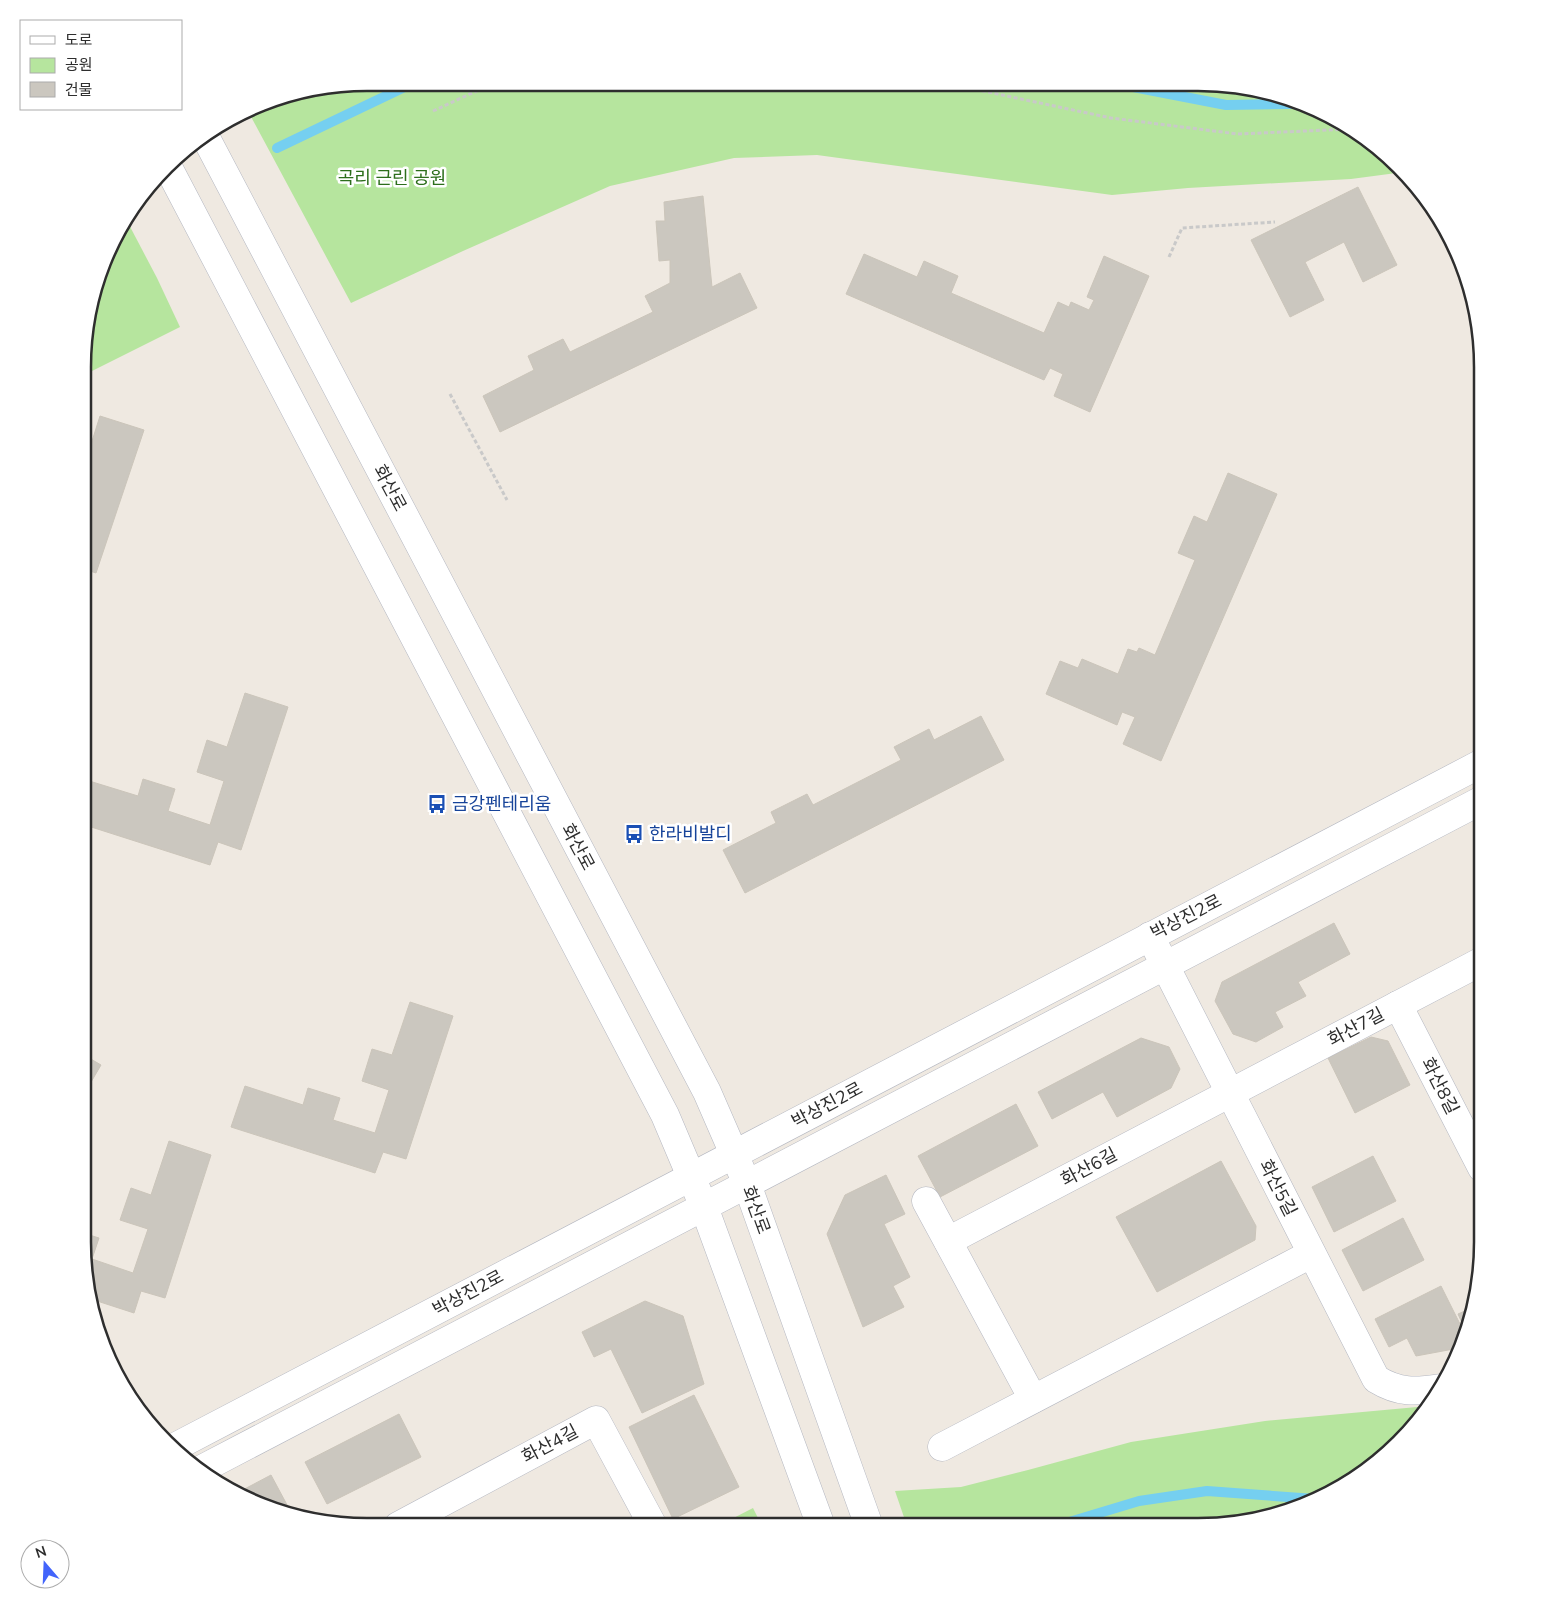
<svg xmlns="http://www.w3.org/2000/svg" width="1565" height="1609" font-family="'Nunito Sans','Noto Sans KR',sans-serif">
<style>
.green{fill:#b6e59e}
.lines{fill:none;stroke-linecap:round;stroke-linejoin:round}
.stream{stroke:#75cff0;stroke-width:10}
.building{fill:#cbc7bf;stroke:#cbc5ba}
.street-casing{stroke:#b4b7c1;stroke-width:29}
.secondary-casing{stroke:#b4b7c1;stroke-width:29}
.path{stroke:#c9c9c9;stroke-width:3;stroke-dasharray:4 2.5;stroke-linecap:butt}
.street{stroke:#fff;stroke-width:28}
.secondary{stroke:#fff;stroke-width:28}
.labels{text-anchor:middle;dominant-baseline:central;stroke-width:5;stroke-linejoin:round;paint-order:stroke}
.park-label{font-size:18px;fill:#2c6e1b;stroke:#fff}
.street-label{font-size:18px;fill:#2e2e2e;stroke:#fff}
.transit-label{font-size:18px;fill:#164399;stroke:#fff;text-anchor:start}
.rim{fill:none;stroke:#2e2e2e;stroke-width:2.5}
</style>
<rect width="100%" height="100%" fill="#efe9e1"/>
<g class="green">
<path d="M 368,83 L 1234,85 L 1340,121 L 1399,166 L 1404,172 L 1351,179 L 1188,188 L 1112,195 L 817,155 L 734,158 L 610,186 L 463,251 L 351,303 L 249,113 L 276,98 Z"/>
<path d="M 126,219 L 157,278 L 180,327 L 88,373 L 88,312 L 121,225 Z"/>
<path d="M 1428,1406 L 1412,1430 L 1356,1478 L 1289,1511 L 1216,1526 L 907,1526 L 895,1491 L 961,1487 L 1028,1470 L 1131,1442 L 1265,1421 Z"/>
<path d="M 753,1508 L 762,1526 L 718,1526 Z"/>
</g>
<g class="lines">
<g class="stream">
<path d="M 1123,85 L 1226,105 L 1291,104"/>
<path d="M 277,148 L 413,83"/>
<path d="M 1056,1526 L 1139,1501 L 1207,1491 L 1315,1499"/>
</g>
</g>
<g class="building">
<path d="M 1358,187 L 1397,265 L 1363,282 L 1344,242 L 1305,262 L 1324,300 L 1290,317 L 1251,240 Z"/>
<path d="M 703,196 L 712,287 L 740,273 L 757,308 L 500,432 L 483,396 L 534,370 L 528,356 L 563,339 L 570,352 L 653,312 L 645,296 L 670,283 L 670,260 L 659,261 L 656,221 L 665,221 L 664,202 Z"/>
<path d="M 864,254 L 917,277 L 924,261 L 958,276 L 951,293 L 1044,333 L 1058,302 L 1069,307 L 1071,302 L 1089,310 L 1094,300 L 1087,297 L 1104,256 L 1149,276 L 1090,412 L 1054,396 L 1063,374 L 1050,368 L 1044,380 L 846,294 Z"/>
<path d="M 100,416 L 144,430 L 96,573 L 87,570 L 87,457 Z"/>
<path d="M 1228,473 L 1277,494 L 1161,761 L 1123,744 L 1135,717 L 1122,712 L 1117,725 L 1046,694 L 1060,661 L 1078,668 L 1082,659 L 1118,674 L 1128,649 L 1137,652 L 1139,648 L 1155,655 L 1195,560 L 1178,553 L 1194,516 L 1207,522 Z"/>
<path d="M 245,693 L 288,707 L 241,850 L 218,842 L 210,865 L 85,825 L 86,780 L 138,796 L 143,779 L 175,789 L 168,811 L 210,825 L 224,781 L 197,772 L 207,740 L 227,747 Z"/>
<path d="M 981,716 L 1004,760 L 745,893 L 723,850 L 776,823 L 771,812 L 807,794 L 813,805 L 901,760 L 894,747 L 929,729 L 934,740 Z"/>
<path d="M 1334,923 L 1350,954 L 1298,982 L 1306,996 L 1275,1012 L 1283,1027 L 1256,1042 L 1233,1034 L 1215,1001 L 1222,982 Z"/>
<path d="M 410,1002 L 453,1016 L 406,1159 L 383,1152 L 375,1173 L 231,1127 L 245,1086 L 303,1105 L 308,1088 L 340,1098 L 333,1120 L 375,1133 L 389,1090 L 362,1081 L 372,1049 L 392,1055 Z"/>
<path d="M 1371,1037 L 1388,1041 L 1410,1085 L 1355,1113 L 1328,1058 Z"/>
<path d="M 1141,1038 L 1169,1047 L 1180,1069 L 1171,1088 L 1117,1117 L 1103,1092 L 1052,1119 L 1038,1092 Z"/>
<path d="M 84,1055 L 101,1065 L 84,1094 Z"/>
<path d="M 1016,1104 L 1038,1146 L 940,1197 L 918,1156 Z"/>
<path d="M 1482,1109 L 1482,1128 L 1474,1113 Z"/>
<path d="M 169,1141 L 211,1155 L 165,1298 L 141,1291 L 134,1313 L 91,1299 L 83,1260 L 83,1233 L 99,1238 L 92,1259 L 133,1273 L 148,1229 L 120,1220 L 131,1188 L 151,1195 Z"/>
<path d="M 1373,1156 L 1396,1201 L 1334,1232 L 1312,1187 Z"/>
<path d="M 1221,1161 L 1256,1226 L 1255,1240 L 1157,1292 L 1116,1217 Z"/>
<path d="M 886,1175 L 905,1214 L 884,1224 L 910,1277 L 893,1286 L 904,1307 L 863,1327 L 827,1234 L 845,1195 Z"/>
<path d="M 1403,1218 L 1424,1260 L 1363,1291 L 1342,1250 Z"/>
<path d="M 1441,1286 L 1465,1334 L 1459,1348 L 1416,1356 L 1407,1338 L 1389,1347 L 1375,1319 Z"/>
<path d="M 645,1301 L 683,1316 L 704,1384 L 642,1413 L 611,1349 L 594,1357 L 582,1332 Z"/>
<path d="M 1474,1307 L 1473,1315 L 1466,1332 L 1458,1314 Z"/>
<path d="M 694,1395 L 739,1487 L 673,1519 L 629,1427 Z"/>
<path d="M 399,1414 L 421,1457 L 327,1504 L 305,1462 Z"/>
<path d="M 271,1475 L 293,1516 L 237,1493 Z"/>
</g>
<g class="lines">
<g class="street-casing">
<g id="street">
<path d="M 1150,936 L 1376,1379 C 1399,1393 1415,1392 1441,1388"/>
<path d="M 1398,1005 L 1482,1168"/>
<path d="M 926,1201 L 1033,1399"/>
<path d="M 948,1241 L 1482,961"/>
<path d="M 942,1447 L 1311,1254"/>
<path d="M 398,1526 L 596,1420 L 653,1526"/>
</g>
</g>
<g class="secondary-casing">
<g id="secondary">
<path d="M 206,138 L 707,1092 L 747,1184 L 869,1526"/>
<path d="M 168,167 L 665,1115 L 704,1207 L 821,1526"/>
<path d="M 173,1448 L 1482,763"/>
<path d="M 200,1470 L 1482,800"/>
</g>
</g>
<g class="path">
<path d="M 950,84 L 1111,118 L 1238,134 L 1350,129"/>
<path d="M 433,111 L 494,83"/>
<path d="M 1169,257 L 1182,228 L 1275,222"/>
<path d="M 450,394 L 507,500"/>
</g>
<use href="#street" class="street"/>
<use href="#secondary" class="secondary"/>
</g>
<defs>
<g id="bus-bare" transform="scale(1.5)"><path d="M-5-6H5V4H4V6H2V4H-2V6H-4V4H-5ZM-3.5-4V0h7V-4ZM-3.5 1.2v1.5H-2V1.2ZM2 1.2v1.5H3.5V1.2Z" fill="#1a4fb4" stroke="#fff" stroke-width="2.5" paint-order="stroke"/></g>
</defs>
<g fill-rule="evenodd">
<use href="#bus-bare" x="437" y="804"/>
<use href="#bus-bare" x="634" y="834"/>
</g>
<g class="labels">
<g class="park-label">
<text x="392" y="178">곡리 근린 공원</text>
</g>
<g class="street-label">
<text transform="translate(390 488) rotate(62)">화산로</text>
<text transform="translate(578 847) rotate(62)">화산로</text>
<text transform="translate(1186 917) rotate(-27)">박상진2로</text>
<text transform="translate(1356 1027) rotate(-28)">화산7길</text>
<text transform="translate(1440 1086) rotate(63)">화산8길</text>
<text transform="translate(827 1105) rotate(-28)">박상진2로</text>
<text transform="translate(1089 1167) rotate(-28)">화산6길</text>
<text transform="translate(1278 1188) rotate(63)">화산5길</text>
<text transform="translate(756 1210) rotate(70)">화산로</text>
<text transform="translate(468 1293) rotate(-28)">박상진2로</text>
<text transform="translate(550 1444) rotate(-28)">화산4길</text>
</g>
<g class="transit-label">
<text x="452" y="804">금강펜테리움</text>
<text x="649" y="834">한라비발디</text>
</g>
</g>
<path d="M0 0H1565V1609H0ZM367 91H1198A276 276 0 0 1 1474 367V1242A276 276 0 0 1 1198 1518H367A276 276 0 0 1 91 1242V367A276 276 0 0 1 367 91Z" fill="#fff" fill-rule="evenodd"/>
<path class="rim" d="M367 91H1198A276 276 0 0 1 1474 367V1242A276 276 0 0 1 1198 1518H367A276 276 0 0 1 91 1242V367A276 276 0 0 1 367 91Z"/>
<rect x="20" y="20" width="162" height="90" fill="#ffffff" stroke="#ababab"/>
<rect x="30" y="36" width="25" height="8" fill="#ffffff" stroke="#ababab"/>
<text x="65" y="45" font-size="15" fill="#2e2e2e">도로</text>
<rect x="30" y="58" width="25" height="15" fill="#b6e59e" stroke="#ababab"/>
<text x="65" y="70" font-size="15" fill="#2e2e2e">공원</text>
<rect x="30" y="82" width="25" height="15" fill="#cbc7bf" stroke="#ababab"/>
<text x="65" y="95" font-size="15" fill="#2e2e2e">건물</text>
<g transform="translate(45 1564) rotate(341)"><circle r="24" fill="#ffffff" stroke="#ababab"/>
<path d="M0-4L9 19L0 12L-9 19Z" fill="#4264fb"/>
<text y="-8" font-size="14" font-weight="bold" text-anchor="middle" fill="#2e2e2e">N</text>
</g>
</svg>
